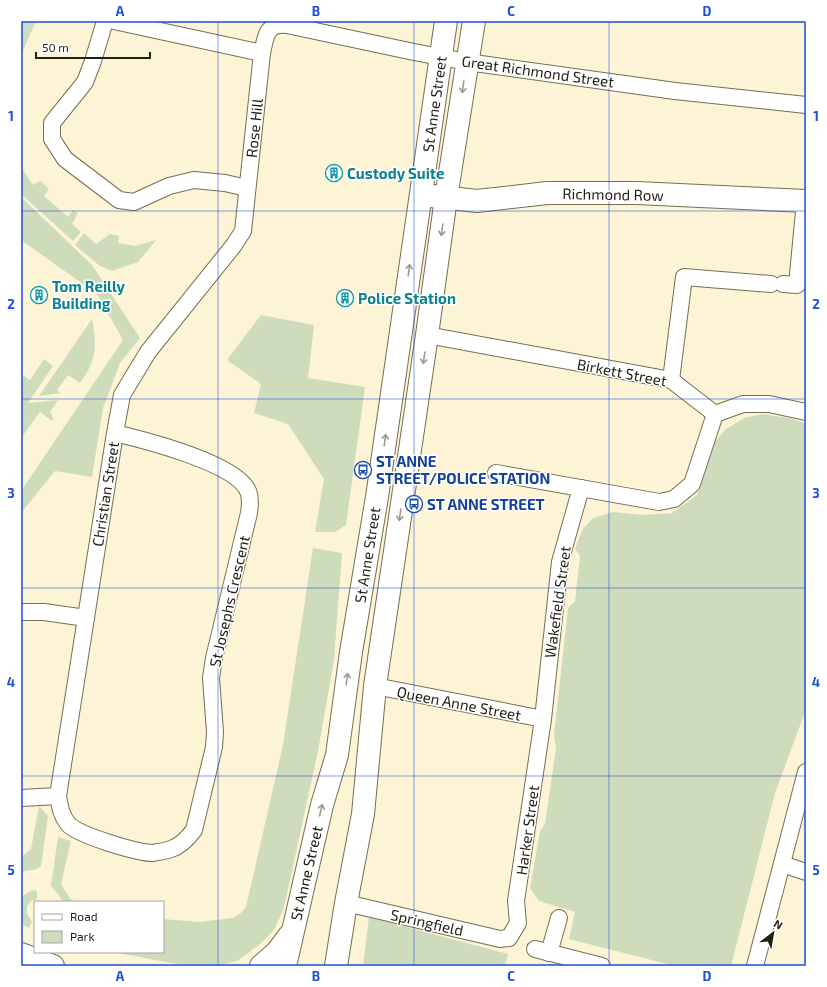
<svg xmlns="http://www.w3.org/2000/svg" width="827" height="987" font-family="'Exo 2',sans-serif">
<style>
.green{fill:#cedcbc}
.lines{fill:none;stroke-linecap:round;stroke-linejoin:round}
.street-casing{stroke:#766e53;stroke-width:18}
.secondary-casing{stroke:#766e53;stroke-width:24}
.highway-casing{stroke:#766e53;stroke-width:24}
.street{stroke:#fff;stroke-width:16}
.secondary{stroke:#fff;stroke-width:22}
.highway{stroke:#fff;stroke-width:22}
.oneway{stroke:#9b9994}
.grid{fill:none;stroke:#1d4ed8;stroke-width:1;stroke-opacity:0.55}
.labels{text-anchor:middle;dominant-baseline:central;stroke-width:3;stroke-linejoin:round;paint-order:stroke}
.street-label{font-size:15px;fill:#201d12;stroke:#fff}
.culture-label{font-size:15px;font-weight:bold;fill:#0d838f;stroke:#fff;text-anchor:start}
.transit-label{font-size:15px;font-weight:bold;fill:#164399;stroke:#fff;text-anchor:start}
.neatline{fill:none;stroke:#1d4ed8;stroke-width:1.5}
.grid-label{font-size:13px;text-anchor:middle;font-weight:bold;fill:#1d4ed8}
</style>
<rect width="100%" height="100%" fill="#fdf4d6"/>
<g class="green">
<path d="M 21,21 L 36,21 L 21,55 Z"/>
<path d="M 21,167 L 33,185 L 40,181 L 49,189 L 44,196 L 68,217 L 73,210 L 78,213 L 72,224 L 81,232 L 73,241 L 21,194 Z"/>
<path d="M 21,197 L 92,265 L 140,338 L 120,363 L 103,408 L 92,477 L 55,471 L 21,513 L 21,491 L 123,340 L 97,294 L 21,240 Z"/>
<path d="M 84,233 L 96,244 L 110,234 L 119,236 L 118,243 L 135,246 L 156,240 L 138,262 L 112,271 L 100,266 L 75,245 Z"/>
<path d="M 261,315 L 314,325 L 308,378 L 365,387 L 346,525 L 335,532 L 315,532 L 324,479 L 288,424 L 254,413 L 261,384 L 227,360 Z"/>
<path d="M 92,319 C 97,346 97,360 80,383 L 68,375 L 57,390 L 61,393 L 39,396 Z"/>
<path d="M 44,359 L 53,366 L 28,403 L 58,400 L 50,412 L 53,418 L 52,421 L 40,412 L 21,438 L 21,381 L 24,376 L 30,380 Z"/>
<path d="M 763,414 L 794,419 L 806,424 L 806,706 L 805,712 L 775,793 L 731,966 L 675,966 L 569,939 L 575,912 L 539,901 L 530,888 L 540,831 L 545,824 L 556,748 L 554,735 L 568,608 L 575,601 L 580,556 L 575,549 L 582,530 L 593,518 L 613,512 L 644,515 L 672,513 L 697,495 L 703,479 L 714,443 L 726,429 L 744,418 Z"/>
<path d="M 313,548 L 342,553 L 334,660 L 318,751 L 284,908 L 274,930 L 260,944 L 237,961 L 216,966 L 201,966 L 171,963 L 113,952 L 163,952 L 163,919 L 198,922 L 233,918 L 240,914 L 246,907 L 283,745 Z"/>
<path d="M 39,806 L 48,816 L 41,866 C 37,871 27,870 21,872 L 21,857 L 31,849 Z"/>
<path d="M 58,837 L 71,841 L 61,884 L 71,900 L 79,902 L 63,902 L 58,894 L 51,886 Z"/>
<path d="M 33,890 L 37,891 L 37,899 L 32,900 L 27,906 L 27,914 L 32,922 L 29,928 L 25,926 L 21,921 L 21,899 L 25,894 Z"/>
<path d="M 369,917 L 508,954 L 505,966 L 363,966 Z"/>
</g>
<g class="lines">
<g class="street-casing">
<g id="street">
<path d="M 105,21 L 93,61 L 85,82 L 52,123 L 52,139 L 65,159 L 119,200 L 134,202 L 169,186 L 194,180 L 225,183 L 247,188"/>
<path d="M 114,21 L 262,53"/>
<path d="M 783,284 L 797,285 L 805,201"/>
<path d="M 427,335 L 671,380 L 715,414 L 743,404 L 769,404 L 806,412"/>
<path d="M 671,380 L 684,277 L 771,284"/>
<path d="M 115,433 C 144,440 236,463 248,491 C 251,498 250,506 249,513 L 214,658 L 211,678 L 215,732 L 214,747 L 194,830 C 188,838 181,846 171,849 C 166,851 158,852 153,853 C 137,853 78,835 68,824 C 61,815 60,807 58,796 L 115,433 L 122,395 L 148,352 L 234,245 L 243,231 L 262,53 C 266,36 266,23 287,25 L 414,52 L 467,62 L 675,91 L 806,105"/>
<path d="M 496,473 L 659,502 L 674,499 L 692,484 L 715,414"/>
<path d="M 21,612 L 44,612 L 86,618"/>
<path d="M 375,686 L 543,719"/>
<path d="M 21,798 L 58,796"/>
<path d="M 782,864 L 806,872"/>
<path d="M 346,903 L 500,939 L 509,938 L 518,923 L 516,901 L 543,719 L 560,562 L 581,488"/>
<path d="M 535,949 L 602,966"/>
<path d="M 549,953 L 559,918"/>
<path d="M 755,966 L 806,772"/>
</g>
</g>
<g class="secondary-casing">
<g id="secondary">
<path d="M 431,196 L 477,201 L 547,193 L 637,193 L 806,201"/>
<path d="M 261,966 L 277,952 L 289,936"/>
<path d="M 285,966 L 322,805 L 337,755 L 351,652 L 377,497 L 446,21"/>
<path d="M 336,966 L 346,903 L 363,814 L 375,686 L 427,335 L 446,198 L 474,21"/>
</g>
</g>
<g class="highway-casing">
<path id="highway" d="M 21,954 L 53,966"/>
</g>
<use href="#street" class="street"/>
<use href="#secondary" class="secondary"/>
<use href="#highway" class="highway"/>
</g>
<defs><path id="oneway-shaft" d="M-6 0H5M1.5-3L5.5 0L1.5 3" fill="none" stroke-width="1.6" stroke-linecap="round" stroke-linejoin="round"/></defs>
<g class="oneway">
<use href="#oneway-shaft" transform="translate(463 87) rotate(98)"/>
<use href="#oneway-shaft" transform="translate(442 230) rotate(98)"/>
<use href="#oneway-shaft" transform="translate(409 270) rotate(-82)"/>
<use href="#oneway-shaft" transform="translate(424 358) rotate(99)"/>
<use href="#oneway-shaft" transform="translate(385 440) rotate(-82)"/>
<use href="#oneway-shaft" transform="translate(400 515) rotate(98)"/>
<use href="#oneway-shaft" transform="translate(347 679) rotate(-82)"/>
<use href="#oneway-shaft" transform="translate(321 810) rotate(-76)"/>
</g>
<path class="grid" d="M 218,21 L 218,966M 414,21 L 414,966M 609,21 L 609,966M 21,211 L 806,211M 21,399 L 806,399M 21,588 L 806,588M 21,776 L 806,776"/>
<defs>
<g id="building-ring" transform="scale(0.9)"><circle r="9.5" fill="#fff" stroke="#0f9aa8" stroke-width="1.5"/><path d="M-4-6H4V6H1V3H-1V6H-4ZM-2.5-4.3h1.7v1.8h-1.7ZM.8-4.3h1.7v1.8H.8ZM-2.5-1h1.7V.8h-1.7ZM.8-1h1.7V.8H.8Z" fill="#0f9aa8"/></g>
<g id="bus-ring" transform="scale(0.9)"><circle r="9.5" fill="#fff" stroke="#1a4fb4" stroke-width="1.5"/><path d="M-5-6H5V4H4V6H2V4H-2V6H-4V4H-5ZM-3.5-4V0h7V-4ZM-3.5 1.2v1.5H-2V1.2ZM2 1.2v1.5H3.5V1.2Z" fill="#1a4fb4"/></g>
</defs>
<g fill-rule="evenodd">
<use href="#building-ring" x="334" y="173"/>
<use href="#building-ring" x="39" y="295"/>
<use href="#building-ring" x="345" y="298"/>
<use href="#bus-ring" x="363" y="470"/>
<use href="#bus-ring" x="414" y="504"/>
</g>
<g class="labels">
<g class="street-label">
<text transform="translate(538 71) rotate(8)">Great Richmond Street</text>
<text transform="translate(434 104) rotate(-82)">St Anne Street</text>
<text transform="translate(254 128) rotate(-84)">Rose Hill</text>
<text transform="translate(613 194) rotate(1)">Richmond Row</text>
<text transform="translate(622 372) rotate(11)">Birkett Street</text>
<text transform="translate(105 494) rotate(-81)">Christian Street</text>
<text transform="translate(367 555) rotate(-81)">St Anne Street</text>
<text transform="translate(229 601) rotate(-77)">St Josephs Crescent</text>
<text transform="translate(557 602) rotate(-82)">Wakefield Street</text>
<text transform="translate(459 703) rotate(11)">Queen Anne Street</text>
<text transform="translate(527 830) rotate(-82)">Harker Street</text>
<text transform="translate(306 873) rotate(-77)">St Anne Street</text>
<text transform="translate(427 922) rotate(13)">Springfield</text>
</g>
<g class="culture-label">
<text x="347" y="173">Custody Suite</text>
<text x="52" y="286">Tom Reilly<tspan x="52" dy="17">Building</tspan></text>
<text x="358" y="298">Police Station</text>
</g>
<g class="transit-label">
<text x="376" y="461">ST ANNE<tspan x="376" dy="17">STREET/POLICE STATION</tspan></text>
<text x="427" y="504">ST ANNE STREET</text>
</g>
</g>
<rect width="827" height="987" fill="none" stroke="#ffffff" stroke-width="44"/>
<rect x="34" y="901" width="130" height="52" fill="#ffffff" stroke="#a6a5a0"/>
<rect x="42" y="914" width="20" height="6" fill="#ffffff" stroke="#a6a5a0"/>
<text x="70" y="921" font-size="12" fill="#201d12">Road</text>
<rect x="42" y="931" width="20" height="12" fill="#cedcbc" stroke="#a6a5a0"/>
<text x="70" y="941" font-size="12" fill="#201d12">Park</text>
<g transform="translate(773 933) rotate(31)" stroke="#ffffff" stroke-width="3" paint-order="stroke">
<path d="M0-3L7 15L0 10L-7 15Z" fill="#201d12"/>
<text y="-6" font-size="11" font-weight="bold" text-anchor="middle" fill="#201d12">N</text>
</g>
<path d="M36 52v6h114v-6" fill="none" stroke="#201d12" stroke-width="2"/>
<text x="42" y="52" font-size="12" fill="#201d12" stroke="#ffffff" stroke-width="3" paint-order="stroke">50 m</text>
<rect x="22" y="22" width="783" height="943" class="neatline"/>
<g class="grid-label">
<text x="120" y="16">A</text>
<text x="316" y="16">B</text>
<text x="511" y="16">C</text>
<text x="707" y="16">D</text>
<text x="11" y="121">1</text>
<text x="816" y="121">1</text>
<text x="11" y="309">2</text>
<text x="816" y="309">2</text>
<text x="11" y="498">3</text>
<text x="816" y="498">3</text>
<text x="11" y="687">4</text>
<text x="816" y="687">4</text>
<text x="11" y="875">5</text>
<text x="816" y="875">5</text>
<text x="120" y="981">A</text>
<text x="316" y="981">B</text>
<text x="511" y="981">C</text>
<text x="707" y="981">D</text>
</g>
</svg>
